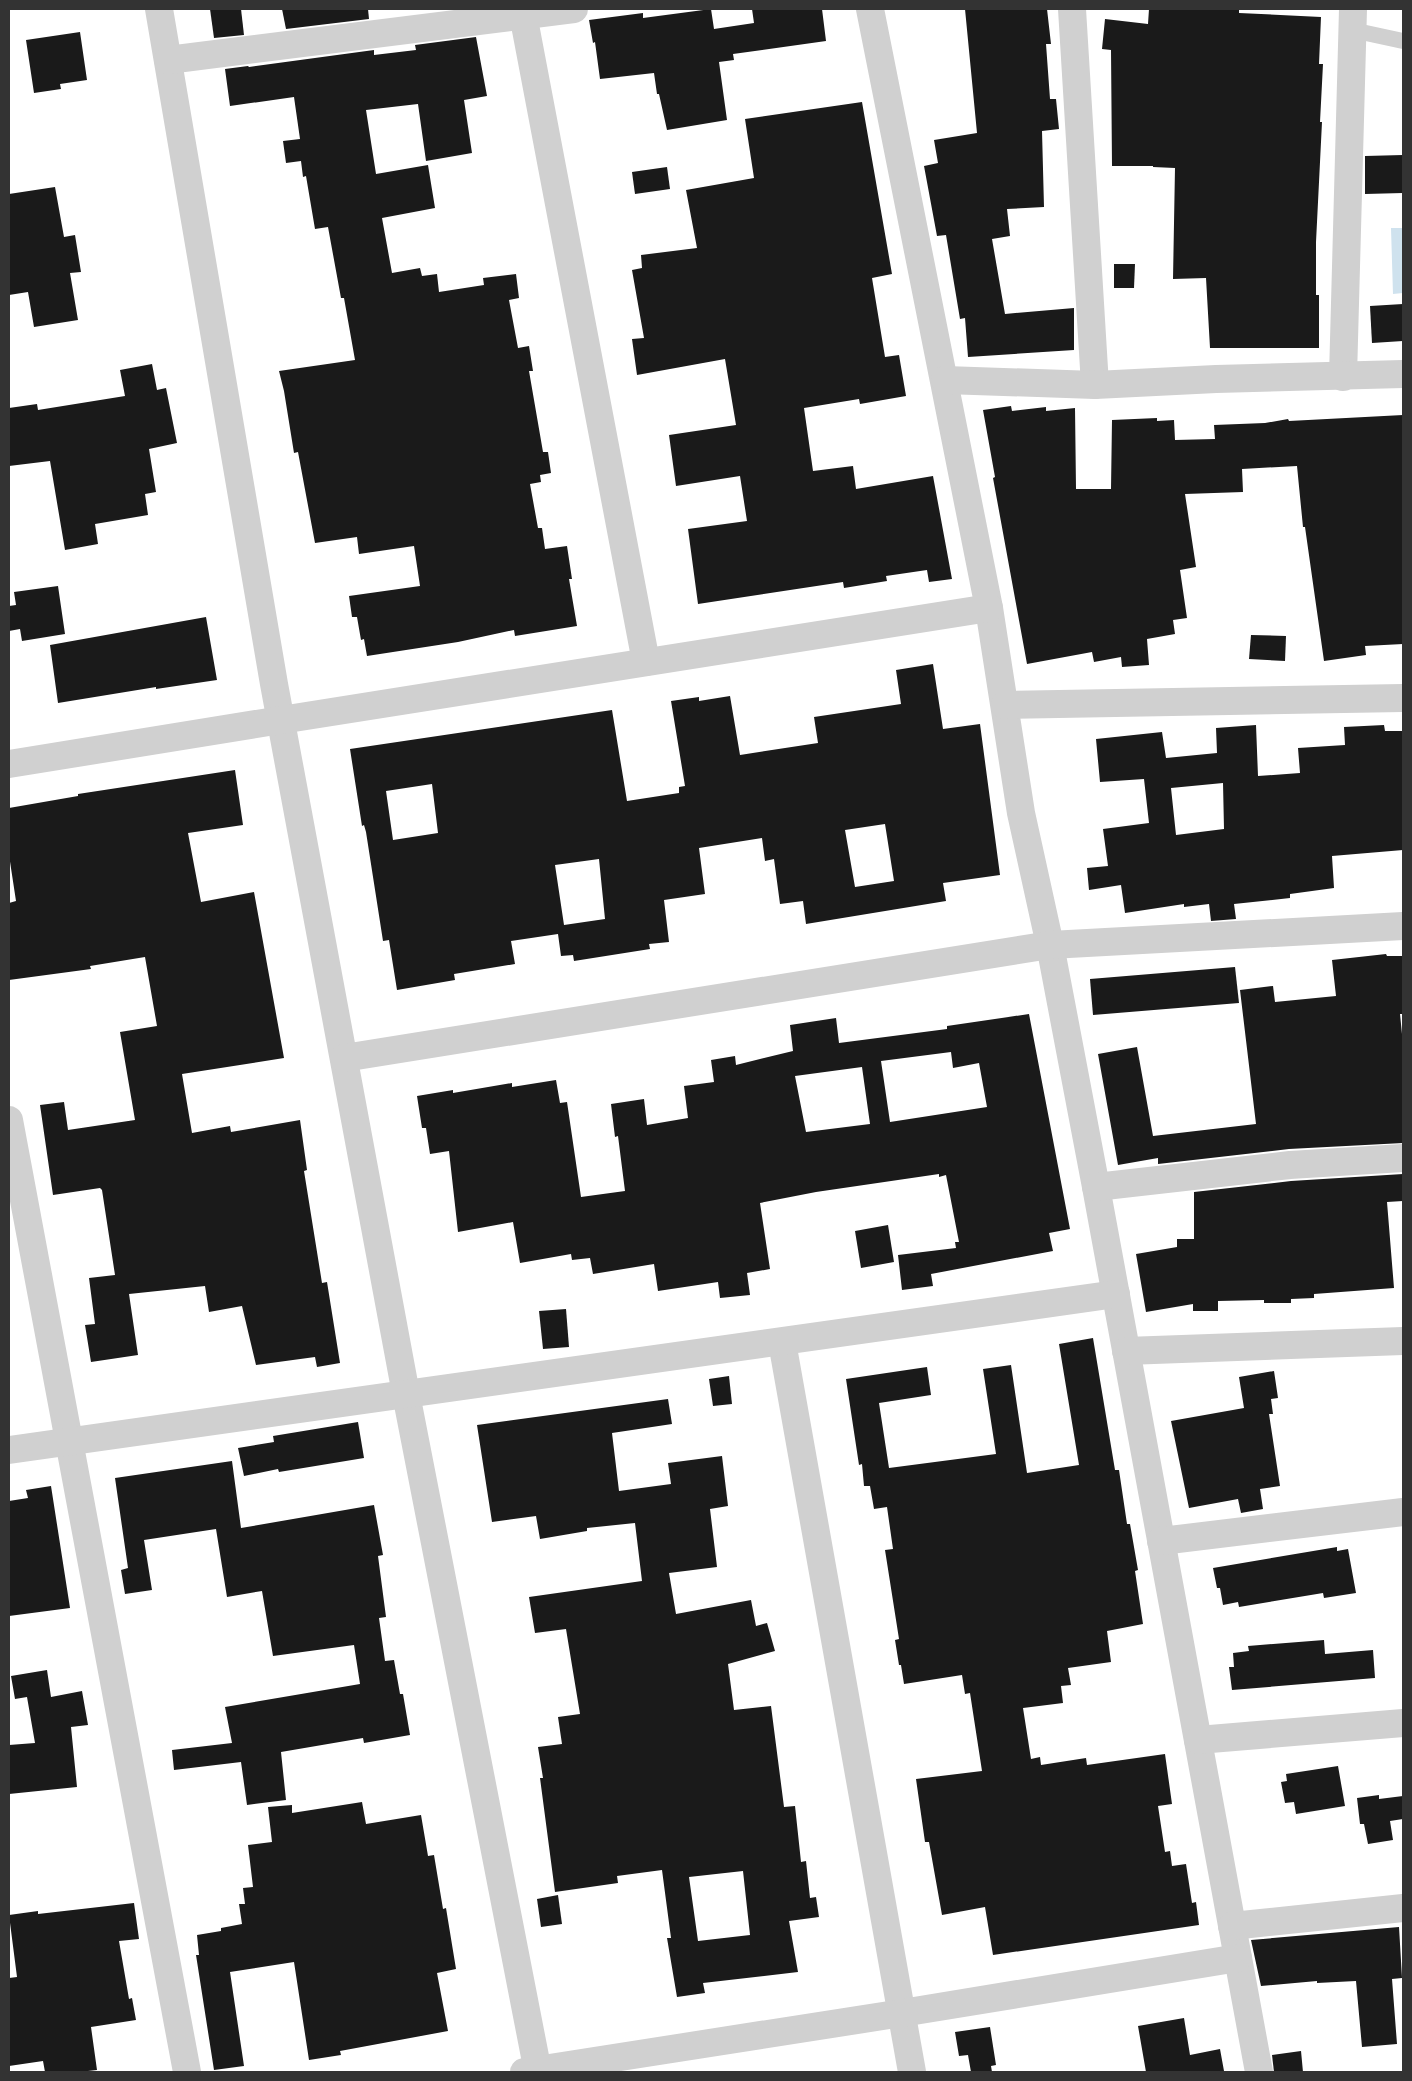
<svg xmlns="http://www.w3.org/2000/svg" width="1412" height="2081" font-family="'Work Sans',sans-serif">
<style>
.water{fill:#cfe2ee}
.building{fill:#1a1a1a;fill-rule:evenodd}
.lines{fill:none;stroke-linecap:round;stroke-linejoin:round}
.service{stroke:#d0d0d0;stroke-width:16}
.minor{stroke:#d0d0d0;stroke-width:28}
</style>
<rect width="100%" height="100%" fill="#fff"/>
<path class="water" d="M 1391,228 L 1403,228 L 1403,293 L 1393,294 Z"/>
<g class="building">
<path d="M 210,9 L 241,9 L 244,35 L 214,38 Z"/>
<path d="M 282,9 L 368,9 L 369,19 L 286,29 Z"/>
<path d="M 711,9 L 714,29 L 754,23 L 752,9 L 822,9 L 826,41 L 733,54 L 734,60 L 719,62 L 727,120 L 667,130 L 659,94 L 657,94 L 654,73 L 600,79 L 595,42 L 593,43 L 589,20 L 643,13 L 643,18 Z"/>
<path d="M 965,9 L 1047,9 L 1051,44 L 1046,44 L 1050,99 L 1056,99 L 1059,129 L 1042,131 L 1044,207 L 1007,209 L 1010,236 L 992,239 L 1005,314 L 1074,308 L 1074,350 L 968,357 L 965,318 L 960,319 L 946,235 L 937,236 L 924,166 L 938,163 L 934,140 L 977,133 Z"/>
<path d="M 1149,9 L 1239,9 L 1239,13 L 1321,17 L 1319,64 L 1323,64 L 1320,122 L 1322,122 L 1316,242 L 1316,295 L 1319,295 L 1319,348 L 1210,348 L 1206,278 L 1173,279 L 1175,168 L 1153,167 L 1153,166 L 1112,166 L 1111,50 L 1102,49 L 1105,19 L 1148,24 Z"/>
<path d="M 80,32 L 87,80 L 60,84 L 61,89 L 34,93 L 26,40 Z"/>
<path d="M 476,37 L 487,96 L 464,100 L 472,153 L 426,161 L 418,104 L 366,110 L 376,174 L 428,165 L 435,208 L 382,218 L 392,273 L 420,268 L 422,276 L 437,274 L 439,292 L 484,285 L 483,278 L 516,274 L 519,298 L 509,300 L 518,348 L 529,346 L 533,371 L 529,371 L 543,452 L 548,452 L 551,473 L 540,475 L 541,482 L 530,484 L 538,528 L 542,528 L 545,549 L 567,546 L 572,579 L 569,579 L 577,626 L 515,636 L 514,630 L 458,642 L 367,656 L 364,639 L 361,640 L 357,617 L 352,617 L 349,596 L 420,586 L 414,546 L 359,554 L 357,537 L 315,543 L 298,452 L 294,453 L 284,391 L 279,371 L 355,360 L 344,298 L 341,298 L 328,227 L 315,229 L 306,176 L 303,177 L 301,161 L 286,163 L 283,141 L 300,139 L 294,97 L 230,106 L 225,69 L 248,66 L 249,67 L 374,50 L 374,55 L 416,50 L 415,45 Z"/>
<path d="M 862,102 L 892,274 L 872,278 L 885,357 L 899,355 L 906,396 L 860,404 L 859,399 L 804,408 L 813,471 L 853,466 L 856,489 L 933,476 L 952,579 L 929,582 L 927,570 L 886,576 L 887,581 L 844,588 L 843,582 L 698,604 L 688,529 L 747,521 L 740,476 L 676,486 L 669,435 L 736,425 L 725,359 L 637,375 L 632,339 L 644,338 L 632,270 L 642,268 L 641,255 L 697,248 L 686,190 L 754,178 L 745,119 Z"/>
<path d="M 1403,155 L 1403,193 L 1365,194 L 1365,156 Z"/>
<path d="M 667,167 L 670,189 L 635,194 L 632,172 Z"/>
<path d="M 55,187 L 64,237 L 75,235 L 81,272 L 70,273 L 78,320 L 34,327 L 28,292 L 9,295 L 9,194 Z"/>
<path d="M 1114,264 L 1135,264 L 1134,288 L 1114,288 Z"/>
<path d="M 1403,304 L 1403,341 L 1372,343 L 1370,306 Z"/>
<path d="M 152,364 L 157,390 L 166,388 L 177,443 L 149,449 L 156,492 L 145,494 L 148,515 L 95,524 L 98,544 L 65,550 L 50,461 L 9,466 L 9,408 L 37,404 L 38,410 L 125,396 L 120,370 Z"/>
<path d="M 1011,406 L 1012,411 L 1046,407 L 1046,411 L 1075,408 L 1076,489 L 1111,489 L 1112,420 L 1157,418 L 1157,421 L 1174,420 L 1175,440 L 1215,439 L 1214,425 L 1265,423 L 1288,419 L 1289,421 L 1403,415 L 1403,644 L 1365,646 L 1366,655 L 1324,661 L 1305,527 L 1303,527 L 1297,466 L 1242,469 L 1243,492 L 1185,494 L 1196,567 L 1180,570 L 1187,618 L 1173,620 L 1175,634 L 1147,639 L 1149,665 L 1122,667 L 1121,657 L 1094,662 L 1092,652 L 1027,664 L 993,478 L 995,477 L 983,410 Z"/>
<path d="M 58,586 L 65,634 L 22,641 L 20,629 L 9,631 L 9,606 L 16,605 L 14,592 Z"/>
<path d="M 206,617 L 217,680 L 156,689 L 156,687 L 58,703 L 50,645 Z"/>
<path d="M 1251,635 L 1286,636 L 1285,661 L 1249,659 Z"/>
<path d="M 933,664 L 943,729 L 980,724 L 1000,875 L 943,883 L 946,901 L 806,924 L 803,901 L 780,904 L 774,859 L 765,861 L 762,838 L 699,848 L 705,894 L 664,900 L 669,942 L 649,944 L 650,949 L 574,961 L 573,955 L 561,956 L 558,934 L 511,941 L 515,964 L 454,974 L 455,980 L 397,990 L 389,940 L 383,941 L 366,832 L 364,825 L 362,826 L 350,749 L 612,710 L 627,801 L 679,793 L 679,787 L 685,786 L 671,701 L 699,697 L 699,701 L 730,696 L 740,755 L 818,743 L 814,717 L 901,704 L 896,670 ZM 432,784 L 438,833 L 393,840 L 386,791 ZM 885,824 L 894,881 L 855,887 L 845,830 ZM 599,859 L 605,919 L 564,925 L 555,865 Z"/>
<path d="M 1256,725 L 1258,776 L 1300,773 L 1298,748 L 1345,745 L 1344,727 L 1384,725 L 1385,731 L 1403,731 L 1403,850 L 1332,856 L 1334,888 L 1290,894 L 1290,898 L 1234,904 L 1236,919 L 1211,921 L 1209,904 L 1184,907 L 1184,904 L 1125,913 L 1121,885 L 1089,890 L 1087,868 L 1108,866 L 1103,829 L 1149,823 L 1144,779 L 1100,782 L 1096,739 L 1162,732 L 1166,758 L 1217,753 L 1216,728 ZM 1223,783 L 1224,829 L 1176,835 L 1171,788 Z"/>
<path d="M 235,770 L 243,825 L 188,833 L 201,902 L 254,892 L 284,1058 L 182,1074 L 192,1133 L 230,1126 L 231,1132 L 300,1120 L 307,1170 L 304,1171 L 322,1283 L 327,1282 L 340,1363 L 317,1367 L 315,1357 L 256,1365 L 242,1306 L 209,1312 L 205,1286 L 129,1294 L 138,1355 L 91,1362 L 85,1325 L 95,1324 L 89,1278 L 115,1275 L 102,1190 L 100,1188 L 53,1195 L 40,1105 L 64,1102 L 68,1130 L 135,1120 L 120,1032 L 157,1026 L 145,957 L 90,966 L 91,969 L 9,980 L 9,903 L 16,901 L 9,855 L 9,808 L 78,796 L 78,794 Z"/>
<path d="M 1386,954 L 1387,956 L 1403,956 L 1403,1014 L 1400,1014 L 1403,1044 L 1403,1143 L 1289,1149 L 1158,1164 L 1158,1158 L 1118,1165 L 1098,1054 L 1137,1047 L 1153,1136 L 1256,1124 L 1240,990 L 1273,986 L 1275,1002 L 1336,996 L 1332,960 Z"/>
<path d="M 1235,967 L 1239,1003 L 1093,1015 L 1090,979 Z"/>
<path d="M 1029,1014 L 1070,1229 L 1049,1233 L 1053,1251 L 931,1274 L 933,1286 L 902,1290 L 898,1255 L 956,1248 L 955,1242 L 959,1242 L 946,1175 L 939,1177 L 939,1174 L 816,1192 L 760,1203 L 770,1269 L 747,1273 L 750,1295 L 720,1298 L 718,1282 L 658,1291 L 654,1264 L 593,1274 L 590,1258 L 572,1260 L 571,1254 L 520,1263 L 513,1222 L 458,1232 L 449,1151 L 430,1154 L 426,1128 L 422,1128 L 417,1096 L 453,1090 L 453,1093 L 512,1083 L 512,1087 L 556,1080 L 560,1103 L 567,1102 L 581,1197 L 625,1191 L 618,1136 L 615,1137 L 611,1104 L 644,1099 L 647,1125 L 688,1118 L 684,1086 L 714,1082 L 711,1060 L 735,1056 L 736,1065 L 793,1051 L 790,1025 L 836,1018 L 839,1043 L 947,1029 L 947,1026 ZM 951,1052 L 953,1068 L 979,1063 L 987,1107 L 890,1122 L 881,1061 ZM 862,1067 L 870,1124 L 806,1132 L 795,1076 Z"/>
<path d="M 1403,1174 L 1403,1201 L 1387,1202 L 1394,1288 L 1314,1294 L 1314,1298 L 1291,1299 L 1291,1303 L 1264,1303 L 1264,1300 L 1218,1301 L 1218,1311 L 1193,1311 L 1193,1304 L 1146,1312 L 1136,1254 L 1177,1247 L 1177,1239 L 1194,1239 L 1194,1192 L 1291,1181 Z"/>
<path d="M 888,1225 L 894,1262 L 861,1268 L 855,1231 Z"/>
<path d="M 566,1309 L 569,1347 L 543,1349 L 539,1311 Z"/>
<path d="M 1093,1338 L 1115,1470 L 1119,1470 L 1127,1524 L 1130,1524 L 1138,1570 L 1135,1571 L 1143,1624 L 1107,1631 L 1111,1662 L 1068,1668 L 1071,1685 L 1061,1686 L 1063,1703 L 1023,1708 L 1031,1759 L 1040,1757 L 1041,1765 L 1086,1758 L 1087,1765 L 1165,1754 L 1172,1804 L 1158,1806 L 1165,1852 L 1170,1851 L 1172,1866 L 1186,1864 L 1192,1903 L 1196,1902 L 1199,1925 L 993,1955 L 985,1907 L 942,1915 L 929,1842 L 925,1842 L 916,1779 L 982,1771 L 970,1693 L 965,1694 L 962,1675 L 904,1684 L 901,1665 L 899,1665 L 895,1640 L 899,1639 L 885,1550 L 893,1549 L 887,1507 L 874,1509 L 870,1486 L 864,1486 L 862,1464 L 859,1465 L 846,1379 L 927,1367 L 931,1395 L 879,1403 L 889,1468 L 996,1454 L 983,1369 L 1011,1365 L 1027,1473 L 1079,1465 L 1059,1344 Z"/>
<path d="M 1274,1371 L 1278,1398 L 1271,1399 L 1273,1414 L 1269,1414 L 1280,1486 L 1260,1489 L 1263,1509 L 1241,1513 L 1238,1499 L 1189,1508 L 1171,1421 L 1244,1408 L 1239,1377 Z"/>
<path d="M 729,1376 L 732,1404 L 713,1406 L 709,1379 Z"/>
<path d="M 668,1399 L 672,1424 L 612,1433 L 619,1491 L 671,1484 L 668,1463 L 722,1456 L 728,1506 L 710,1509 L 717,1567 L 669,1573 L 676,1614 L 751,1600 L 756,1626 L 767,1623 L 775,1651 L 728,1664 L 734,1710 L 771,1706 L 784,1807 L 795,1806 L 801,1862 L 806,1861 L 810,1898 L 816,1897 L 819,1917 L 789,1921 L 798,1972 L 703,1983 L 705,1993 L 677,1997 L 667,1938 L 671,1938 L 662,1870 L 617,1876 L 618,1883 L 555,1892 L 540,1778 L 543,1778 L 538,1747 L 562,1744 L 558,1717 L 580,1714 L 566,1629 L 535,1633 L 529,1597 L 642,1581 L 635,1523 L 587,1528 L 587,1531 L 540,1539 L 536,1516 L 492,1522 L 477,1425 ZM 743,1871 L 750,1935 L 698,1941 L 689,1877 Z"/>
<path d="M 358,1422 L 364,1458 L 279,1472 L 278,1469 L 244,1476 L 238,1448 L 274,1442 L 273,1436 Z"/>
<path d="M 232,1461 L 241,1528 L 374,1505 L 383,1555 L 378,1556 L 386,1617 L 379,1618 L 385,1661 L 394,1660 L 400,1694 L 403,1694 L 410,1735 L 364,1743 L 363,1738 L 281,1752 L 286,1800 L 247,1805 L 241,1762 L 174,1770 L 172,1750 L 232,1743 L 225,1707 L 360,1684 L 354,1645 L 273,1656 L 262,1591 L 227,1597 L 216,1529 L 144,1540 L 152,1590 L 125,1594 L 121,1570 L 128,1568 L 115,1478 Z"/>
<path d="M 51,1486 L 70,1608 L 9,1616 L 9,1501 L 28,1498 L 26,1490 Z"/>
<path d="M 1337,1547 L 1337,1551 L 1348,1549 L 1356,1593 L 1324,1598 L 1323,1593 L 1239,1607 L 1238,1602 L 1223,1605 L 1220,1588 L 1217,1588 L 1213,1568 Z"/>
<path d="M 1324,1640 L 1325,1654 L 1373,1650 L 1375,1678 L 1232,1690 L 1229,1667 L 1234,1667 L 1233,1653 L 1249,1651 L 1248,1646 Z"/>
<path d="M 47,1670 L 51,1697 L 82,1691 L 88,1725 L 71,1727 L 77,1787 L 9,1794 L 9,1745 L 35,1743 L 27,1697 L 15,1699 L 11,1676 Z"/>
<path d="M 1338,1766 L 1345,1806 L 1296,1814 L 1294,1802 L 1285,1803 L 1281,1782 L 1287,1781 L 1286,1774 Z"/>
<path d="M 1379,1795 L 1379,1799 L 1403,1796 L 1403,1819 L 1390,1821 L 1393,1840 L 1368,1844 L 1364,1824 L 1360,1824 L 1357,1798 Z"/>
<path d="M 362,1802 L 366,1824 L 421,1815 L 428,1856 L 434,1855 L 443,1909 L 446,1908 L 456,1969 L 437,1973 L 448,2031 L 340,2051 L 341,2055 L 309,2060 L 294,1962 L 230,1972 L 244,2066 L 214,2070 L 196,1955 L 199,1955 L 197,1935 L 221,1931 L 221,1928 L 242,1924 L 239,1904 L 245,1904 L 243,1888 L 253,1887 L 248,1845 L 272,1842 L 268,1807 L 292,1805 L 292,1813 Z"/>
<path d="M 558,1895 L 562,1924 L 541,1927 L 537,1899 Z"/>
<path d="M 134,1903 L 139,1939 L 119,1941 L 129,1999 L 132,1998 L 136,2020 L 91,2027 L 97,2070 L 79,2072 L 45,2072 L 43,2061 L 9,2066 L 9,1978 L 17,1977 L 9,1915 L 38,1911 L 38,1914 Z"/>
<path d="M 1399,1927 L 1402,1978 L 1392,1979 L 1397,2044 L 1362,2047 L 1356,1981 L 1317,1983 L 1317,1981 L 1261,1986 L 1251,1940 Z"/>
<path d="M 1184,2018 L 1190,2055 L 1220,2049 L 1224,2071 L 1146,2072 L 1138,2026 Z"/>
<path d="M 990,2027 L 996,2065 L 991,2066 L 992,2072 L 971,2072 L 968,2055 L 959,2056 L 955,2032 Z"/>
<path d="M 1301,2051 L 1303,2072 L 1274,2072 L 1272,2055 Z"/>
</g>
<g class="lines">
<path class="service" d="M 1352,30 L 1403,41"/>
<g class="minor">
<path d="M 159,9 L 274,684 L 406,1394 L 538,2072"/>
<path d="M 522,9 L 646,662"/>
<path d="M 870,9 L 989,608 L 1021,813 L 1050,945 L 1096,1187 L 1259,2072"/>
<path d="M 1072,9 L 1095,385"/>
<path d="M 168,60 L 574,9"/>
<path d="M 1343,377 L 1353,9"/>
<path d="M 945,380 L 1095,385 L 1216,379 L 1403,374"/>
<path d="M 1005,705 L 1403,698"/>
<path d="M 9,764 L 281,720 L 989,608"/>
<path d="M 344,1058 L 1050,945 L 1403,926"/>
<path d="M 9,1120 L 187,2072"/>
<path d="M 1096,1187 L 1290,1165 L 1403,1158"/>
<path d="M 782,1342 L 912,2072"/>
<path d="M 1126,1351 L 1403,1341"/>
<path d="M 9,1450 L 1116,1294"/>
<path d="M 1161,1541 L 1403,1512"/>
<path d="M 1198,1740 L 1403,1723"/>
<path d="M 1232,1926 L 1403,1908"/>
<path d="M 524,2072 L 902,2013 L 1238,1958"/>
</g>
</g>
<rect width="1412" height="2081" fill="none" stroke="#333333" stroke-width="20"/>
</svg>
